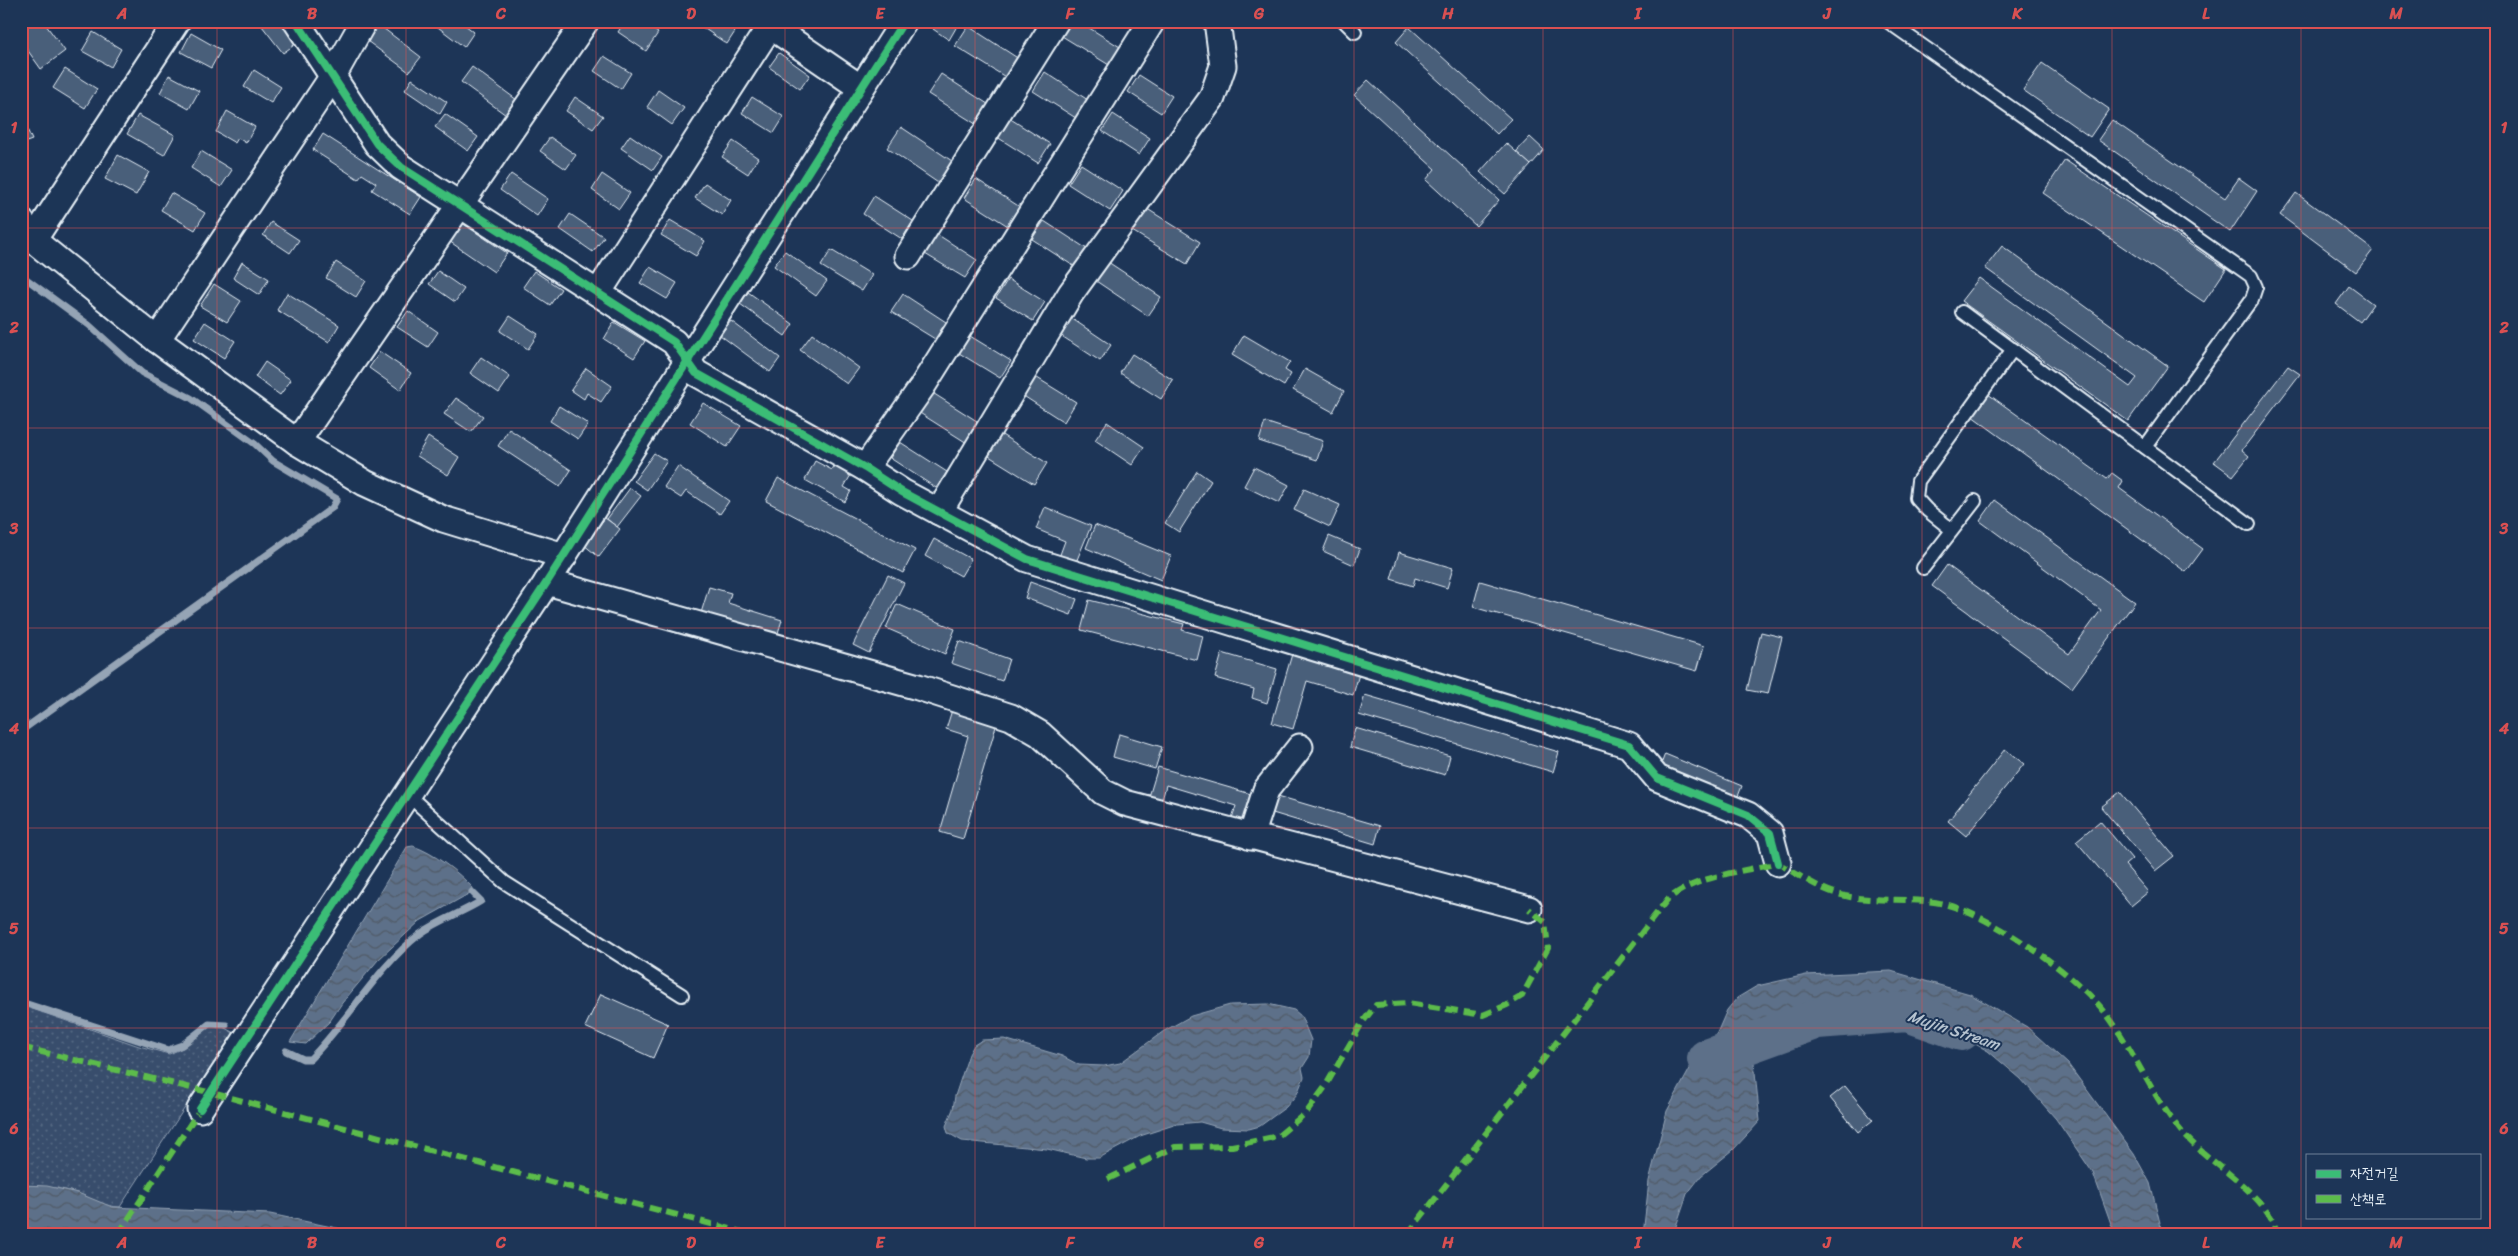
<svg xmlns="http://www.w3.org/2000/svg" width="2518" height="1256" font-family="Sriracha,'Poor Story',sans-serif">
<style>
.grass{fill:url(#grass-dots);stroke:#909fb2}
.water{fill:url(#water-waves);stroke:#95a4b5}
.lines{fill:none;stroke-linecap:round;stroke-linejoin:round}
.stream{stroke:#95a4b5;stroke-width:7}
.river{stroke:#5d7089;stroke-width:40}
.building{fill:#495e7a;stroke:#e8f1f8}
.service-casing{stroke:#e8f1f8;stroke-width:16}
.minor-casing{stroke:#e8f1f8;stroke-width:29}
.service{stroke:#1d3557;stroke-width:12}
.minor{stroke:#1d3557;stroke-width:25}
.quiet{stroke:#5cbc4b;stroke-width:6;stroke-dasharray:12 6;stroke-linecap:butt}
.cycleway-casing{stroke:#1d3557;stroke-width:11}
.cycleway{stroke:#3abd76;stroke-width:8}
.grid{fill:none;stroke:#da5052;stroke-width:1;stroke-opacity:0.55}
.labels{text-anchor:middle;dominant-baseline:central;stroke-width:4;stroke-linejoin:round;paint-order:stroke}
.water-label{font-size:16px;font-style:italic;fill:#b7c4d1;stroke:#1d3557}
.neatline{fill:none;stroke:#da5052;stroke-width:2}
.grid-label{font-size:16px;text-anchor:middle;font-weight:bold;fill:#da5052}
</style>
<defs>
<pattern id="grass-dots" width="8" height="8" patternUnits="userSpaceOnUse" patternTransform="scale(1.25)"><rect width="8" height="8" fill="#374d6c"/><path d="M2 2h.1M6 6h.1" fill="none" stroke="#546782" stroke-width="1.8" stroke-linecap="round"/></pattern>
<pattern id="water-waves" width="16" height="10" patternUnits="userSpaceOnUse" patternTransform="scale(1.25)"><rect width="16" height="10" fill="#5d7089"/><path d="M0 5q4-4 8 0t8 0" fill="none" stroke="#505a66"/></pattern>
</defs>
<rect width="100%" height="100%" fill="#1d3557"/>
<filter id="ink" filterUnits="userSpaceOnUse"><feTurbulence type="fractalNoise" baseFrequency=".02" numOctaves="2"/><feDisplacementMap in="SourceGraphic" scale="10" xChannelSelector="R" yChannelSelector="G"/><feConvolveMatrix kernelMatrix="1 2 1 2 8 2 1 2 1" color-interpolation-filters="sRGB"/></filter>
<g filter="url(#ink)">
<path class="grass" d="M 21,1005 L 139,1046 L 169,1054 L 183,1048 L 209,1027 L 219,1025 L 238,1035 L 201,1083 L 120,1207 C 106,1207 93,1199 79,1194 C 60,1187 41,1186 21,1185 Z"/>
<g class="water">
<path d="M 413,846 C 434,853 458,872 473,888 L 472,892 L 420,921 L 378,960 L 342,1003 L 330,1021 L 306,1044 L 290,1042 L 407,847 Z"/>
<path d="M 1891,971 L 1970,994 L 2027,1027 L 2068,1064 L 2134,1154 L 2150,1183 L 2163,1235 L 2115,1235 L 2093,1173 L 2056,1119 L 2021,1079 L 1988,1051 L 1945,1027 L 1870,999 L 1844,998 L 1821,1004 L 1798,1017 L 1760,1034 L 1753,1053 L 1760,1121 L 1733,1150 L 1701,1176 L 1687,1194 L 1673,1235 L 1643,1235 L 1649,1181 L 1667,1111 L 1692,1065 L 1717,1033 L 1727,1010 L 1737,998 L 1757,986 L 1806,975 Z"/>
<path d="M 1268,1004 L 1294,1010 L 1301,1016 L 1311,1040 L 1309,1057 L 1302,1068 L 1304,1077 L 1297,1094 L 1286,1107 L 1260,1126 L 1249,1129 L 1221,1128 L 1200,1122 L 1177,1124 L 1140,1136 L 1099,1158 L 1086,1158 L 1047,1149 L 962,1141 L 948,1133 L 946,1126 L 953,1109 L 955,1096 L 969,1054 L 974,1045 L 982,1040 L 1004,1039 L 1062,1056 L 1079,1065 L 1104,1066 L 1120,1063 L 1164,1031 L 1191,1016 L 1230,1005 Z"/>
<path d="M 21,1185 L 47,1186 L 78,1193 L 112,1207 L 270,1214 L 370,1235 L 46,1235 L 21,1224 Z"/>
</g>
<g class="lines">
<g class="stream">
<path d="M 21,275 L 89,325 L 142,373 L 191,398 L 255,444 L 273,461 L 337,499 L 332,508 L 21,731"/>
<path d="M 21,1002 L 168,1050 L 182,1045 L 209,1024 L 226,1025"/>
<path d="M 286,1051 L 303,1059 L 310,1059 C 349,1020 376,968 420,934 C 439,920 462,913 481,901 L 472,892"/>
</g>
<path class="river" d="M 1707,1059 L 1817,1019 L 1907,1012 L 1961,1031"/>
</g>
<g class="building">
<path d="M 31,21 L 43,21 L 65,51 L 41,69 L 21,41 L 21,28 Z"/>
<path d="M 268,21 L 281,21 L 297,43 L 283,53 L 262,26 Z"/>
<path d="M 430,21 L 460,21 L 474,32 L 464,47 Z"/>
<path d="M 625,21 L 641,21 L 658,33 L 646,51 L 618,32 Z"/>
<path d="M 701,21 L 742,21 L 727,44 L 699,25 Z"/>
<path d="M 938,21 L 960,21 L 949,40 L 933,29 Z"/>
<path d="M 1064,21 L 1078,21 L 1125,50 L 1114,68 L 1057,33 Z"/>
<path d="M 379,25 L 421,57 L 409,72 L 367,41 Z"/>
<path d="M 968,26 L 1019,59 L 1007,78 L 955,46 Z"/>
<path d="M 1409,27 L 1511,119 L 1497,134 L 1396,42 Z"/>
<path d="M 93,32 L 121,49 L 111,67 L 82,51 Z"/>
<path d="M 191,33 L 221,50 L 211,68 L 181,52 Z"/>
<path d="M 779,53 L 810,75 L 800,89 L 769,67 Z"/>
<path d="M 604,56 L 631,73 L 621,89 L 594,71 Z"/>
<path d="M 2042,63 L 2109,109 L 2090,137 L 2023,90 Z"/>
<path d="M 472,67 L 517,100 L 506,115 L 461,82 Z"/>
<path d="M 65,69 L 97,89 L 85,108 L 53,88 Z"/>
<path d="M 254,70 L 281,87 L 271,103 L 244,87 Z"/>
<path d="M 1045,72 L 1091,102 L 1079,120 L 1033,91 Z"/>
<path d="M 941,74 L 991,106 L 979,126 L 928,94 Z"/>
<path d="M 169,75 L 199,91 L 189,109 L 160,93 Z"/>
<path d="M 1139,75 L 1172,96 L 1161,113 L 1128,92 Z"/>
<path d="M 412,79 L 447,102 L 440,114 L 405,90 Z"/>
<path d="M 1368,80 L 1499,200 L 1476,226 L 1426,180 L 1435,169 L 1354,95 Z"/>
<path d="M 658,90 L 684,108 L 672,125 L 647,107 Z"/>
<path d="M 575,97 L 603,116 L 593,129 L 566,111 Z"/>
<path d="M 752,97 L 784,117 L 774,133 L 742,113 Z"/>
<path d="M 227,111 L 255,127 L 246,143 L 238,138 L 235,143 L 216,132 Z"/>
<path d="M 445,114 L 478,137 L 468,151 L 435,127 Z"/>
<path d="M 1113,114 L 1150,138 L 1139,155 L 1102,131 Z"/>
<path d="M 138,115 L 175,135 L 164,155 L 127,134 Z"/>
<path d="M 21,116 L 32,140 L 21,144 Z"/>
<path d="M 1009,118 L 1050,144 L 1038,163 L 997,137 Z"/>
<path d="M 2112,120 L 2225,198 L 2239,178 L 2257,191 L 2230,232 L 2098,140 Z"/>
<path d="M 901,127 L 958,165 L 944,187 L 887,148 Z"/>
<path d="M 323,134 L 421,197 L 410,214 L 372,190 L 376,183 L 362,174 L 358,179 L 313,150 Z"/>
<path d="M 630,135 L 662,157 L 653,170 L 621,148 Z"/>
<path d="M 550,137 L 576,155 L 566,169 L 540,151 Z"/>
<path d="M 1530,137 L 1544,150 L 1531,165 L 1516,152 Z"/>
<path d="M 733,141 L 758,158 L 748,174 L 722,157 Z"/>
<path d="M 1506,143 L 1531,165 L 1505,194 L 1480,172 Z"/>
<path d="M 201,151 L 232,170 L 221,187 L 191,168 Z"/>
<path d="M 118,155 L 149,172 L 136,195 L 105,179 Z"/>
<path d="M 2065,160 L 2226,269 L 2204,302 L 2043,193 Z"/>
<path d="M 1081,164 L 1123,191 L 1110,211 L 1068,184 Z"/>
<path d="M 511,174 L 548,199 L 537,216 L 500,190 Z"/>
<path d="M 602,174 L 630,193 L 619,209 L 592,190 Z"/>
<path d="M 976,179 L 1020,207 L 1008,226 L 964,198 Z"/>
<path d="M 705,183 L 731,200 L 722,215 L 695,198 Z"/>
<path d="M 171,193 L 205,213 L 195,230 L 161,210 Z"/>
<path d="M 2296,193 L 2373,250 L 2356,272 L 2280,215 Z"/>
<path d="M 874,196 L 913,221 L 902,239 L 863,214 Z"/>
<path d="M 1141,205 L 1200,242 L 1187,264 L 1127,228 Z"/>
<path d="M 570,214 L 604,237 L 593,252 L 560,229 Z"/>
<path d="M 670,220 L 705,241 L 696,256 L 661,235 Z"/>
<path d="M 459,221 L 507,253 L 494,272 L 446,239 Z"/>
<path d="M 1044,221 L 1087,249 L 1075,267 L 1032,239 Z"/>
<path d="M 271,222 L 299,240 L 290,253 L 263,235 Z"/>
<path d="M 932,231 L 977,260 L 965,278 L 920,251 Z"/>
<path d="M 2002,246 L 2168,366 L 2128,421 L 1961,301 L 1979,278 L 2130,387 L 2137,378 L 1985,268 Z"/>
<path d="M 831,250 L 872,275 L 862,291 L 821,266 Z"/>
<path d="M 785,251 L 827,281 L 816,296 L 774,266 Z"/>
<path d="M 1105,260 L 1161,297 L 1148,316 L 1093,279 Z"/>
<path d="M 242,262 L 269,279 L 259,295 L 233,278 Z"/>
<path d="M 336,262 L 366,281 L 356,297 L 326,278 Z"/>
<path d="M 650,267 L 677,283 L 667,299 L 640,283 Z"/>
<path d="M 438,271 L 464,289 L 455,302 L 429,284 Z"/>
<path d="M 534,271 L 561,289 L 550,305 L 523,287 Z"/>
<path d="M 1008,279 L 1045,302 L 1033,321 L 996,298 Z"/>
<path d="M 214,284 L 241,301 L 227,322 L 200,306 Z"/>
<path d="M 2349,286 L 2373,304 L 2360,322 L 2336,304 Z"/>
<path d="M 748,292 L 793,324 L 785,336 L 740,304 Z"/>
<path d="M 287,293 L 339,325 L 329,342 L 277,310 Z"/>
<path d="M 903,294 L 946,322 L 935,339 L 891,312 Z"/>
<path d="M 408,311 L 438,332 L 428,347 L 397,327 Z"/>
<path d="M 510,316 L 538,334 L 528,349 L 500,331 Z"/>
<path d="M 1068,316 L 1111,345 L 1100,361 L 1057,333 Z"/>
<path d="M 731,321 L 780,358 L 770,372 L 720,335 Z"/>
<path d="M 205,322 L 235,341 L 224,358 L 194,339 Z"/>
<path d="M 614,322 L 645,341 L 634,358 L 604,339 Z"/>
<path d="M 812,334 L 859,368 L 847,384 L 800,350 Z"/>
<path d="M 1244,335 L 1290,362 L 1285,370 L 1291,374 L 1284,386 L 1232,355 Z"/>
<path d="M 970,336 L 1011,361 L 1000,378 L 959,353 Z"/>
<path d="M 380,352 L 411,373 L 400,390 L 369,368 Z"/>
<path d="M 1132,354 L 1173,380 L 1161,399 L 1120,373 Z"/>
<path d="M 481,357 L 510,377 L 499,393 L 470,373 Z"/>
<path d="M 265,362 L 291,380 L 280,395 L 255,377 Z"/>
<path d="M 2288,366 L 2300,374 L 2242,450 L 2249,456 L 2233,476 L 2214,462 Z"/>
<path d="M 586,368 L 612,386 L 601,402 L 587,393 L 584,399 L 571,390 Z"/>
<path d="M 1305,369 L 1344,391 L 1333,412 L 1293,390 Z"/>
<path d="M 1034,376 L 1076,402 L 1064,422 L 1022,395 Z"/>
<path d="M 928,390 L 980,423 L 967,443 L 915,410 Z"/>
<path d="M 1988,394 L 2107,479 L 2112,473 L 2123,481 L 2119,488 L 2203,549 L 2186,572 L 1972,416 Z"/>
<path d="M 456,398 L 483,416 L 471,432 L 444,414 Z"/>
<path d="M 703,403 L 741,426 L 727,447 L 690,423 Z"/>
<path d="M 559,406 L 588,424 L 578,439 L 550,421 Z"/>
<path d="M 1107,422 L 1144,447 L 1132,465 L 1095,440 Z"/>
<path d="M 1265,422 L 1323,441 L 1317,460 L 1259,441 Z"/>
<path d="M 509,429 L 571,470 L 560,487 L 498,446 Z"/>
<path d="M 997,432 L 1047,463 L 1034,484 L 984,453 Z"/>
<path d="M 428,437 L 459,457 L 448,475 L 417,456 Z"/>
<path d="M 900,442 L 947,472 L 936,488 L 890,458 Z"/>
<path d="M 654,453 L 667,461 L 647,490 L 634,481 Z"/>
<path d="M 815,461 L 832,470 L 835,464 L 852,473 L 844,487 L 851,491 L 845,502 L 805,480 Z"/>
<path d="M 678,466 L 729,501 L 720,514 L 686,491 L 681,498 L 664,487 Z"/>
<path d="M 1254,467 L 1289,485 L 1279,503 L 1244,486 Z"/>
<path d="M 1197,471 L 1211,481 L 1179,532 L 1165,523 Z"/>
<path d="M 778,478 L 915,550 L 903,573 L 766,501 Z"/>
<path d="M 630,488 L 641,496 L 617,527 L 607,519 Z"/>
<path d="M 1304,489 L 1340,505 L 1330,527 L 1294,510 Z"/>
<path d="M 1995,500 L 2135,602 L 2072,688 L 1932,586 L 1947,565 L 2069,654 L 2101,610 L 1980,521 Z"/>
<path d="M 1045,507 L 1091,526 L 1074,567 L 1058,560 L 1065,541 L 1036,529 Z"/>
<path d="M 605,518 L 620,529 L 599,557 L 584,545 Z"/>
<path d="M 1095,525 L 1171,556 L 1161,580 L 1086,548 Z"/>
<path d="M 1329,536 L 1360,549 L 1354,565 L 1323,551 Z"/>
<path d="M 934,539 L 971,559 L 961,576 L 925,556 Z"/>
<path d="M 1399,552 L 1453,568 L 1447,588 L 1415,578 L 1413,586 L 1391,579 Z"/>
<path d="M 888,575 L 904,583 L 869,653 L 853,645 Z"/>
<path d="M 1480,581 L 1704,646 L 1697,671 L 1473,607 Z"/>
<path d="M 1030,582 L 1077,599 L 1071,615 L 1025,598 Z"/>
<path d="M 709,587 L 731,593 L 728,603 L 782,620 L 777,636 L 701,613 Z"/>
<path d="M 1089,600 L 1184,624 L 1182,630 L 1203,636 L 1197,660 L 1081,630 Z"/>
<path d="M 897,604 L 955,629 L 945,654 L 886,628 Z"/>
<path d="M 1761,632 L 1782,637 L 1768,694 L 1747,690 Z"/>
<path d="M 959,641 L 1009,659 L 1002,681 L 951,663 Z"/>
<path d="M 1222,653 L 1277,669 L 1267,703 L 1252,698 L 1254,689 L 1215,678 Z"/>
<path d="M 1292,654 L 1359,674 L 1353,695 L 1307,681 L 1293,729 L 1272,723 Z"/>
<path d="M 1365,695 L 1559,752 L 1553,772 L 1359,715 Z"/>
<path d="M 952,710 L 997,723 L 963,839 L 940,832 L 968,736 L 946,729 Z"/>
<path d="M 1355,728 L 1450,756 L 1445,775 L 1350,747 Z"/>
<path d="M 1119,734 L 1162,747 L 1155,769 L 1113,757 Z"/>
<path d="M 2005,749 L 2024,764 L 1966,836 L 1948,821 Z"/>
<path d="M 1665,754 L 1742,786 L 1735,804 L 1658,772 Z"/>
<path d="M 1158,767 L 1251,794 L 1243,821 L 1232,818 L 1236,806 L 1166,785 L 1161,804 L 1148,800 Z"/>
<path d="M 2120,792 L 2174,856 L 2155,871 L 2101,807 Z"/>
<path d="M 1271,794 L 1380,826 L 1375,844 L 1266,811 Z"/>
<path d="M 2100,821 L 2132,859 L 2125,865 L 2148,892 L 2131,906 L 2076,841 Z"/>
<path d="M 601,994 L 668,1024 L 653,1058 L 585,1027 Z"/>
<path d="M 1845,1086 L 1873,1120 L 1858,1132 L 1830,1098 Z"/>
</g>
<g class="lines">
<g class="service-casing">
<g id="service">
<path d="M 1344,21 L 1355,32"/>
<path d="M 1887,21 L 2251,276 L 2256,287 L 2252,299 L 2145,447"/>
<path d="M 1962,312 L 2249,524"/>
<path d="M 1952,530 L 1927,510 L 1916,498 L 1918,481 L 2013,349"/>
<path d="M 1923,568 L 1975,501"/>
<path d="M 408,795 L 504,882 L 682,995"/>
</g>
</g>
<g class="minor-casing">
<g id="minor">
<path d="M 296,21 L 377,144 L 401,167 L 674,342 L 696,373 L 865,468 L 902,492 L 1027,559 L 1629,745 L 1657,778 L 1748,815 L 1770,833 L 1778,863"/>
<path d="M 763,21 L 861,88"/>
<path d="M 21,221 L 38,244 L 157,340 L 297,442 L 365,483 L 443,519 L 564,556"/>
<path d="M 34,239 L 177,21"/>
<path d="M 908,256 L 1056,21"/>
<path d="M 598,293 L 770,26"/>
<path d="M 157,340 L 333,76 L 364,21"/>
<path d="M 297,442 L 586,21"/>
<path d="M 865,468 L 922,387 L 1152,21"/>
<path d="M 939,512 L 1071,293 L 1212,98 L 1223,66 L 1217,21"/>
<path d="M 547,582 L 918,687 L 1011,717 L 1040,734 L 1103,792 L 1125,803 L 1529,909"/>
<path d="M 1251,837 L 1266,790 L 1300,747"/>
<path d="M 200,1109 L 547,582 L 904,21"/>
</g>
</g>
<use href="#service" class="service"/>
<use href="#minor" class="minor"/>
<g class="quiet">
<path d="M 21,1047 L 212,1093 L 753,1235"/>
<path d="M 1108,1179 L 1175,1147 L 1232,1146 L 1278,1136 L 1307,1112 L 1325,1087 L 1362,1023 L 1376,1005 L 1408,1003 L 1483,1015 L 1507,1005 L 1522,996 L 1548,948 L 1545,922 L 1529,909"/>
<path d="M 118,1235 L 200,1109"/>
<path d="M 1407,1235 L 1667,900 C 1697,875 1742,872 1778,863 C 1800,876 1825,893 1850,897 C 1879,902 1921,897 1948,905 C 1997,919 2077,975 2108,1016 C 2135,1053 2152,1096 2181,1131 C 2209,1165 2266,1191 2278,1235"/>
</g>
<g class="cycleway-casing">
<g id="cycleway">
<path d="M 296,21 L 377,144 L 401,167 L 674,342 L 696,373 L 865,468 L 902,492 L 1027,559 L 1629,745 L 1657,778 L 1748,815 L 1770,833 L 1778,863"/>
<path d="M 200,1109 L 547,582 L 904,21"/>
</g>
</g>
<use href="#cycleway" class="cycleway"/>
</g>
</g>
<path class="grid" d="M 217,21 L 217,1235M 406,21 L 406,1235M 596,21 L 596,1235M 785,21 L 785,1235M 975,21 L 975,1235M 1164,21 L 1164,1235M 1354,21 L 1354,1235M 1543,21 L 1543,1235M 1733,21 L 1733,1235M 1922,21 L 1922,1235M 2112,21 L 2112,1235M 2301,21 L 2301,1235M 21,228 L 2497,228M 21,428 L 2497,428M 21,628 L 2497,628M 21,828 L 2497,828M 21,1028 L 2497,1028"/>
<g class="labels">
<g class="water-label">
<text transform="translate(1954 1030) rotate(18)">Mujin Stream</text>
</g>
</g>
<rect width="2518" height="1256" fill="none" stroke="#1d3557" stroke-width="55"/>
<rect x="2306" y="1154" width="175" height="65" fill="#1d3557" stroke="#6e8097"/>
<rect x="2316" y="1170" width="25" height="8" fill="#3abd76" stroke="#6e8097"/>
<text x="2350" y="1178" font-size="15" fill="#e8f1f8">자전거길</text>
<rect x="2316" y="1195" width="25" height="8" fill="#5cbc4b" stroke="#6e8097"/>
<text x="2350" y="1204" font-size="15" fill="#e8f1f8">산책로</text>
<rect x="28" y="28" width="2462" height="1200" class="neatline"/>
<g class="grid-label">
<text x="122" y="19">A</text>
<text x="312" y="19">B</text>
<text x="501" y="19">C</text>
<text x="691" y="19">D</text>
<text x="880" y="19">E</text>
<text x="1070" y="19">F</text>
<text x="1259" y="19">G</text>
<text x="1448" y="19">H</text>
<text x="1638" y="19">I</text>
<text x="1827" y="19">J</text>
<text x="2017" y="19">K</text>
<text x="2206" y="19">L</text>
<text x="2396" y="19">M</text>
<text x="14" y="133">1</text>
<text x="2504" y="133">1</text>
<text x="14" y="333">2</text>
<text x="2504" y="333">2</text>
<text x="14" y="534">3</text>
<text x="2504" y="534">3</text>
<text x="14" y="734">4</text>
<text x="2504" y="734">4</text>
<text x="14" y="934">5</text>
<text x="2504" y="934">5</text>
<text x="14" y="1134">6</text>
<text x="2504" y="1134">6</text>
<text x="122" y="1248">A</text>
<text x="312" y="1248">B</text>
<text x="501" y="1248">C</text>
<text x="691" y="1248">D</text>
<text x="880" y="1248">E</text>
<text x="1070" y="1248">F</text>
<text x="1259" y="1248">G</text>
<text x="1448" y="1248">H</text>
<text x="1638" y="1248">I</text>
<text x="1827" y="1248">J</text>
<text x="2017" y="1248">K</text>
<text x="2206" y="1248">L</text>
<text x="2396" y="1248">M</text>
</g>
</svg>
